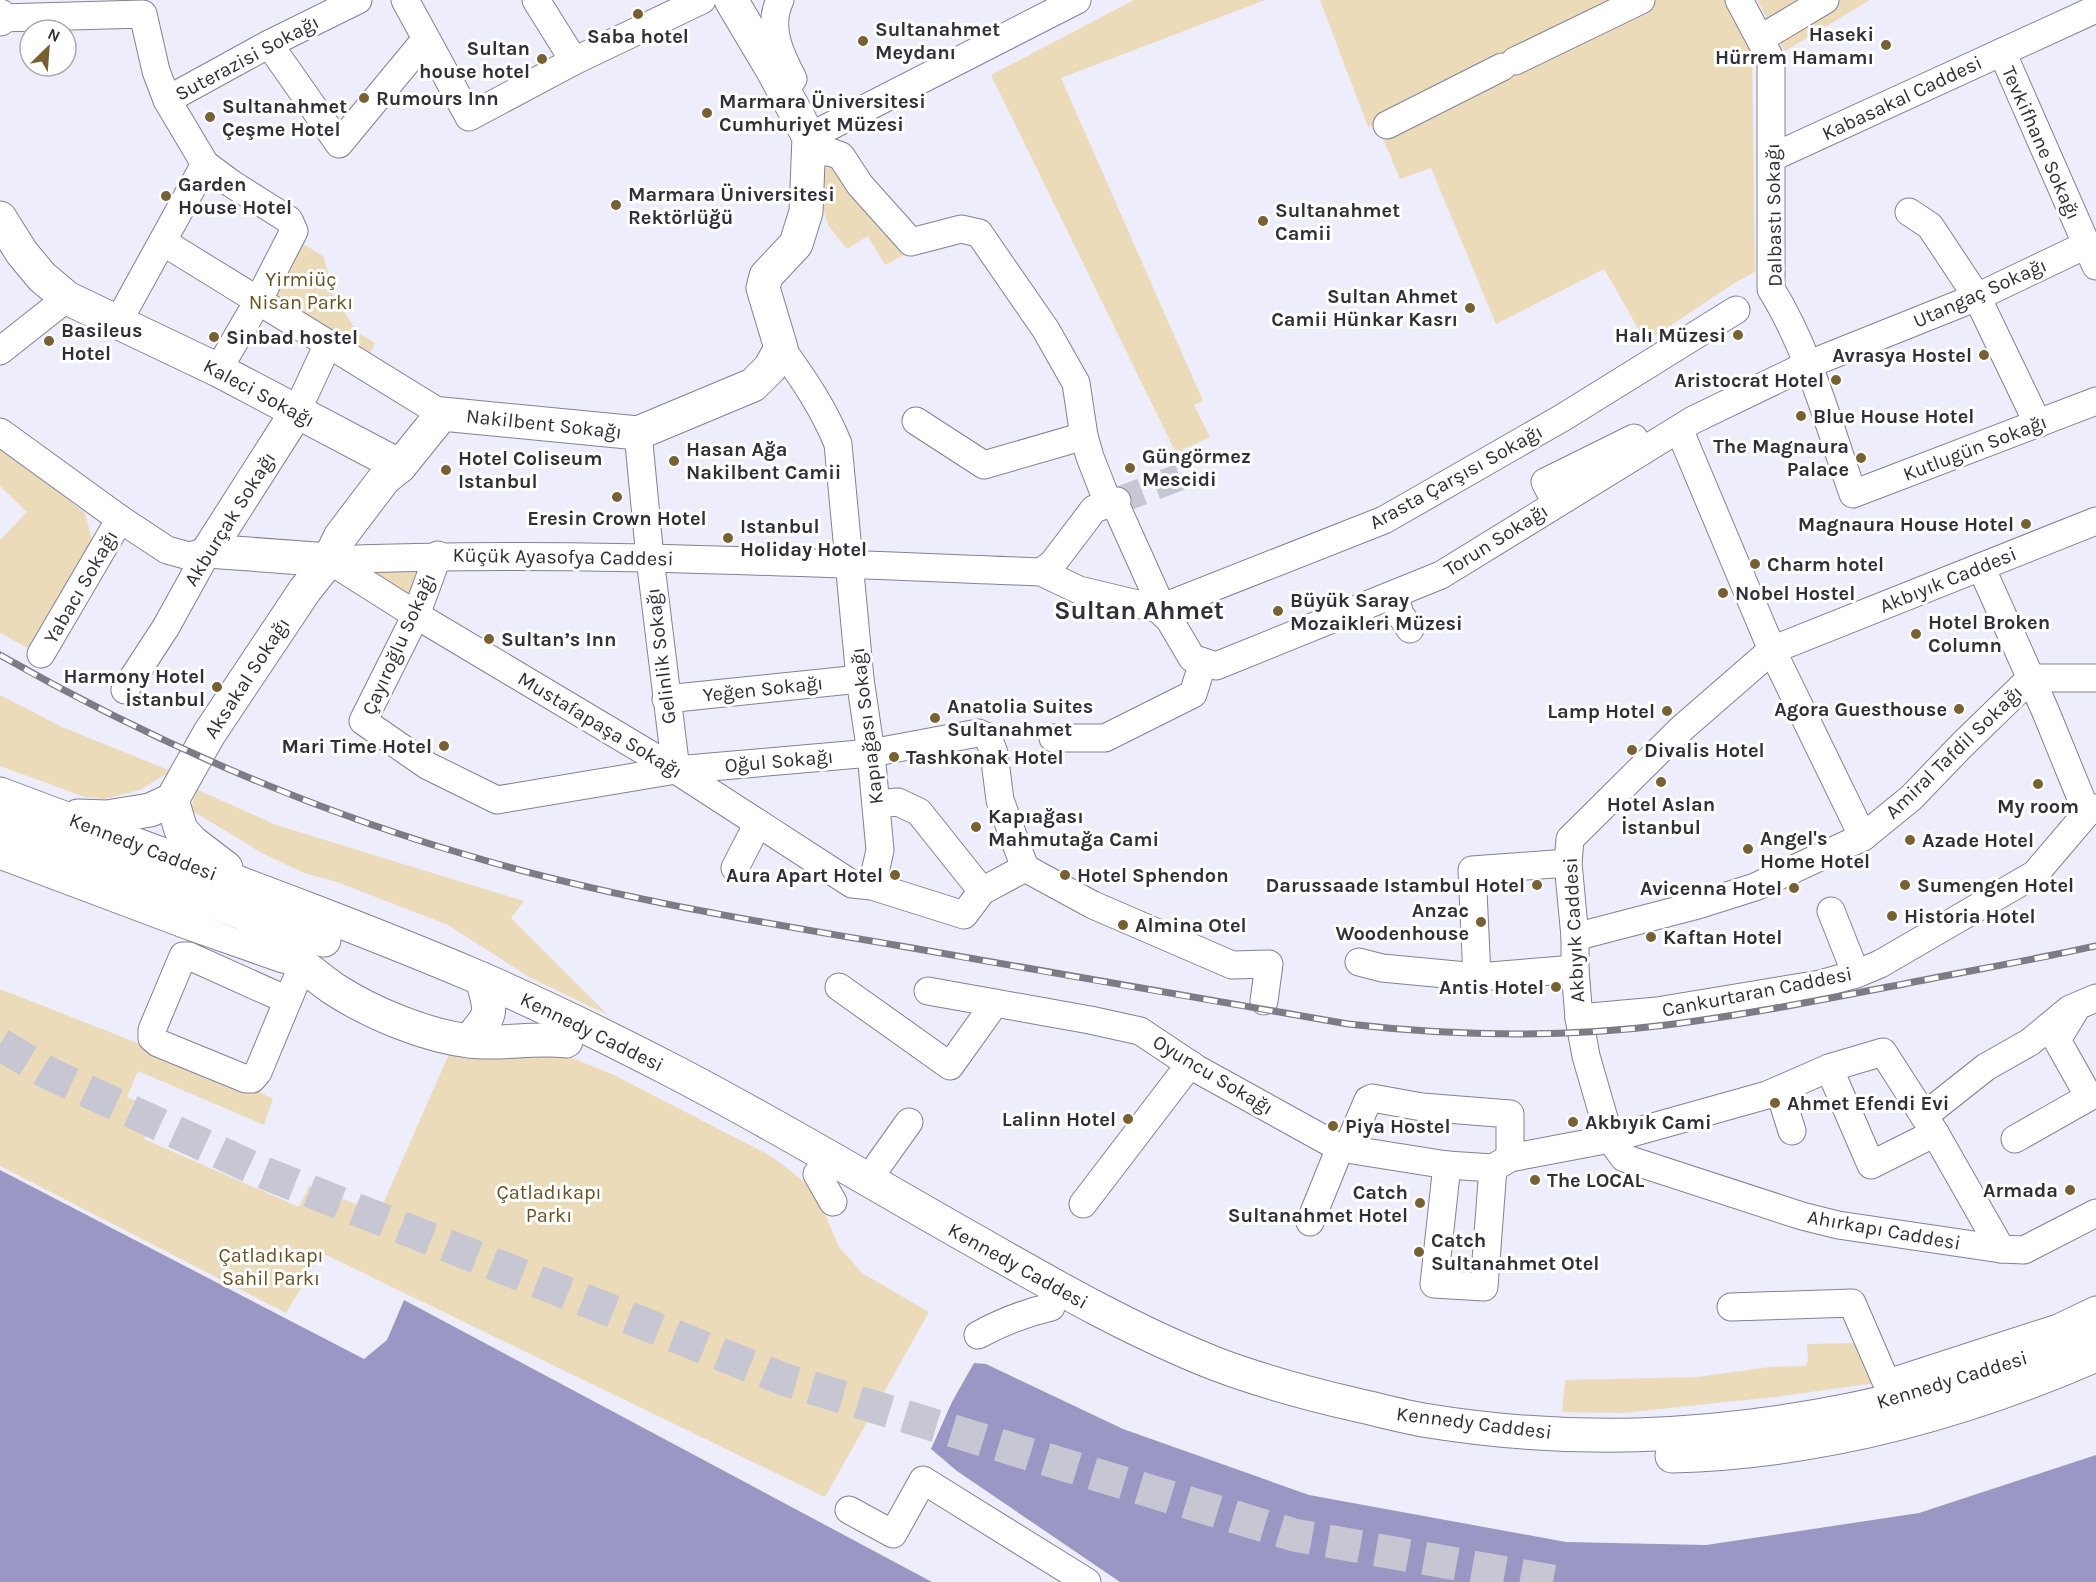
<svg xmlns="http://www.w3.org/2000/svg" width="2096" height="1582" font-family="Karla,sans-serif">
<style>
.green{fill:#ecdbb9}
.water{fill:#9a97c4}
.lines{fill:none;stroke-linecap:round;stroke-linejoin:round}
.minor-tunnel{stroke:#c7c7d4;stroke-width:27;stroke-dasharray:27 14;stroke-linecap:butt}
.highway-tunnel{stroke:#c7c7d4;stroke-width:33;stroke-dasharray:33 16;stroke-linecap:butt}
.minor-casing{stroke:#828196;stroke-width:29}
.major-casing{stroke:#828196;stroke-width:35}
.minor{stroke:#fff;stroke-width:27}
.major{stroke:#fff;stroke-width:33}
.rail-casing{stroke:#7c7c87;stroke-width:7}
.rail{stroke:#fff;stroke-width:4.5;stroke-dasharray:14;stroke-linecap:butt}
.poi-dot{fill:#786031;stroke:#fff;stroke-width:2}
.labels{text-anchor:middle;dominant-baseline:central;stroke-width:6;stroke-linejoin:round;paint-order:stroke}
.poi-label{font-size:20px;font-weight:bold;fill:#303039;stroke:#fff;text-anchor:start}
.street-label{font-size:20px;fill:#303039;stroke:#fff}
.park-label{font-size:20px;fill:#6a521e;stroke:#fff}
.district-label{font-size:26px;font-weight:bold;fill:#303039;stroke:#fff}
</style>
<rect width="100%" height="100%" fill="#ededfb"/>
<g class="green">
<path d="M 1134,0 L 1265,0 L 1061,78 L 1203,401 L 1194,405 L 1210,437 L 1176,453 L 991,75 Z"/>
<path d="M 1320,0 L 1725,0 L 1752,52 L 1755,272 L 1736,282 L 1646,342 L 1604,269 L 1496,324 L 1431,168 L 1400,179 L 1377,124 L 1368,127 Z"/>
<path d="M 1757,0 L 1870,0 L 1785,51 Z"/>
<path d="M 837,162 L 909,252 L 885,265 L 868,236 L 847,249 L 828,225 L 823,209 L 824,167 Z"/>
<path d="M 297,240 L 323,256 L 330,279 L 325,281 L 357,332 L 375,343 L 366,362 L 266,299 Z"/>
<path d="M 0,446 L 85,513 L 92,540 L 30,649 L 0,633 L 0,540 L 27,512 L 0,486 Z"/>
<path d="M 361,571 L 423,571 L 412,602 Z"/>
<path d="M 0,695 L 62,727 L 171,771 L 140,790 L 105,799 L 85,797 L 0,766 Z"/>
<path d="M 196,789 L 276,825 L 524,901 L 511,918 L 608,1015 L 529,977 L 448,925 L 337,882 L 304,873 L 262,853 L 191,810 Z"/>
<path d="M 0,989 L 247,1086 L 273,1099 L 264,1125 L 138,1071 L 127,1097 L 155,1109 L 144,1139 L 299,1207 L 309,1186 L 379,1213 L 449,1054 L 467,1059 L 559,1053 L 612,1074 L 771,1156 L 814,1189 L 839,1247 L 862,1273 L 929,1312 L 825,1497 L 322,1253 L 286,1313 L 0,1166 Z"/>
<path d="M 1858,1343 L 1876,1383 L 1774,1397 L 1622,1413 L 1562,1412 L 1565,1380 L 1698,1377 L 1770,1367 L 1805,1366 L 1808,1361 L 1807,1344 Z"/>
</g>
<g class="water">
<path d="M 0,1170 L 364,1359 L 387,1340 L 404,1300 L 932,1582 L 0,1582 Z"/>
<path d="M 974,1363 L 986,1364 L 1123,1429 L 1309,1495 L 1566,1542 L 1706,1545 L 1919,1513 L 2096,1455 L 2096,1582 L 1120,1582 L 957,1471 L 931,1449 L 952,1402 Z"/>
</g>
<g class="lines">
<path class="minor-tunnel" d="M 1117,501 L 1180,477"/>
<path class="highway-tunnel" d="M 0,1044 L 46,1072 L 262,1172 L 783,1379 L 1294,1535 L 1557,1582"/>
<g class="minor-casing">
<g id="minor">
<path d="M 405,0 L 469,117 L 574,61 L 702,0"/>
<path d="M 536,0 L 574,61"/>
<path d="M 780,0 C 767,27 780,54 793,79"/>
<path d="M 1739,0 L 1771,60 L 1771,289 C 1809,350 1829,426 1853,494 L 2096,401"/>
<path d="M 0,18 L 143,14 L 156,71 L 167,100 L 205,164 L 232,184 L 289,220 L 294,231 L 258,301 L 218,370"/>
<path d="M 1760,39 L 1825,0"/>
<path d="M 269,44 L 339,144 L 425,40"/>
<path d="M 2002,52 L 2096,266"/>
<path d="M 1515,61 L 1641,0"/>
<path d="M 167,100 L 269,44 L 358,0"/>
<path d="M 1387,125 L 1502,67"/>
<path d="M 809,137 L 1077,0"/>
<path d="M 1773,157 L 2096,9"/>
<path d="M 808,160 L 818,152 L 830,152 L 841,156 L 860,185 L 911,242 L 961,229 L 979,233 L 1046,330 L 1076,383 L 1084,436 L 1090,457 L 1108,503"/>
<path d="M 1909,212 L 1930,226 L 1977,297 L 2038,424"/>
<path d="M 163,242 L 442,414"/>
<path d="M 118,322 L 205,164"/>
<path d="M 781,348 C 803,378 824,409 838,444 L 860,679 L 871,753 L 880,850 L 872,886"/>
<path d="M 0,351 L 67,298"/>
<path d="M 296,413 L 328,344"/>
<path d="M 916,421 L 984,465 L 1084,436"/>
<path d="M 1679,429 L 1772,650 L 1863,837"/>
<path d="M 0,432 L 120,519 L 167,550 L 189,556 L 208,551"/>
<path d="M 638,433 L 650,558 L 676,770"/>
<path d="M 1108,503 L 1117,508 L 1162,608"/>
<path d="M 1556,503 L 1545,482 L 1634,438"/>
<path d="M 2096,521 L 1772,650 L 1680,730 L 1570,839 L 1568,863 L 1575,937 L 1575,969 L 1579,1018 L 1586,1056 L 1610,1139 L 1624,1158 L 1802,1216 L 1838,1225 L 2001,1249 L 2024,1250 L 2096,1213"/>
<path d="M 438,555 L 416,615 L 363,721 L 428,766 L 497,800 L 676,770 L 871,753 L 978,733 L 988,737 L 994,753 L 1000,800 L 1025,868 L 1093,905 L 1232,965 L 1269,964 L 1264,1001"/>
<path d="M 329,560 C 566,550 803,563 1041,572 L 1079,590 L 1158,609 L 1169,619 L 1192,658 L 1216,666 L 1441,575 L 1693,420 L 1807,365 L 1977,297 L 2086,245"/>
<path d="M 329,560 L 416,615 L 676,770 L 852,884 L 872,886 L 964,915 L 982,891 L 1025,868"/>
<path d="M 1981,567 L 2045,710 L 2087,813"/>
<path d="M 1041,572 L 1053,563 L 1094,509 L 1117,501"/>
<path d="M 1394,595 L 1400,614 L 1410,629"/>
<path d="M 1158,609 L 1384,520 L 1562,418 L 1736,310"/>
<path d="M 41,654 L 120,519"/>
<path d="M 125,690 L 166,627 L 208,551"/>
<path d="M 666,699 L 860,679"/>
<path d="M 1053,738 L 1105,738 L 1193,694 L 1203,662"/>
<path d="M 876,804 L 898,802 L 919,812 L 982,891"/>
<path d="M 0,855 L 189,926 L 283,959 L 303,964 L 258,1072 L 252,1079 L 246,1079 L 158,1043 L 152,1038 L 152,1030 L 183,956 L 189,956 L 287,1000"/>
<path d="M 735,868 L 758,823"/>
<path d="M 1831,911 L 1856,974"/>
<path d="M 1575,937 L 1698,905 L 1755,887 L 1863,837 L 1911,798 L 1962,745 L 2031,678 L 2096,678"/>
<path d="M 1359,962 L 1382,968 L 1477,977 L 1575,969"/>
<path d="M 1477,977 L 1472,870 L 1568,863"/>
<path d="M 839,987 L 950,1066 L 995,1003"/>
<path d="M 928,991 L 1090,1020 L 1140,1031 L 1197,1069 L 1340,1148 L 1447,1165 L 1493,1168"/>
<path d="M 1579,1018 L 1657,1011 L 1820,984 L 1856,974 L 1880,964 L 2035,874 L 2087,813 L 2096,808"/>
<path d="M 1829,1068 L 1871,1165 L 1935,1133"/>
<path d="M 1779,1090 L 1792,1131"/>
<path d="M 1924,1116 L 1986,1067 L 2030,1042 L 2070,1009 L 2096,998"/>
<path d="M 2015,1139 L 2089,1097 L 2057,1040 L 2074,1012"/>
<path d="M 1347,1149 L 1368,1100 L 1372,1098 L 1422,1107 L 1510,1114 L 1510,1158"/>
<path d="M 879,1164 L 909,1122"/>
<path d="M 1447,1165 L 1434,1284 L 1484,1287 L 1493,1168"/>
<path d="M 1493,1168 L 1510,1158 L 1610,1139 L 1767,1095 L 1829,1068 L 1883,1052 L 1935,1133 L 2001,1249"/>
<path d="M 817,1174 L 833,1202"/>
<path d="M 1083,1204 L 1190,1064"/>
<path d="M 1310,1222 L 1340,1148"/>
<path d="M 1731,1307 L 1852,1303 L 1894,1400"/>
<path d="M 978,1335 C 1002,1322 1024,1313 1051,1307"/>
<path d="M 1888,1383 L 2058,1328 L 2096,1310"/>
<path d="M 849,1510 L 893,1534 L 923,1480 L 1087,1582"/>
</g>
</g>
<g class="major-casing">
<g id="major">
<path d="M 0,16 L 0,19"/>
<path d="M 0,218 L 22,253 L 42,277 L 67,298 L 218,370 L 400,466"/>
<path d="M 296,413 L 208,551 L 329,560"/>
<path d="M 0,794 C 158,854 319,910 475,976 C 540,1004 605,1036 669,1069 C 776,1124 879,1187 984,1246 C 1059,1289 1135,1332 1216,1364 C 1261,1381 1309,1394 1357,1405 C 1379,1410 1401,1416 1423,1420 C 1569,1444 1705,1439 1850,1410 C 1935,1392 2018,1367 2096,1329"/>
<path d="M 172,800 L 209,734 L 305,590 L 329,560 L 340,537 L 384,479 L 400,466 L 442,414 L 638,433 L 753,385 L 770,368 L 781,348 L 763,288 L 766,276 L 796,244 L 806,212 L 809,137 L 772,69 L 731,0"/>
<path d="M 172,800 L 181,830 L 192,842 L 226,868"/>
<path d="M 78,816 L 107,817 L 150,810 L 172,800"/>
<path d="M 0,826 L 183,893 L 324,940"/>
<path d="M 252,922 C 279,944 305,969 334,989 C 371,1013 426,1036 470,1041 C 502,1045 534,1037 566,1041"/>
<path d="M 469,1041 C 493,1012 492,1015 482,979"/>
<path d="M 1672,1456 C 1819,1452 1961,1414 2096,1355"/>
</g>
</g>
<use href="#minor" class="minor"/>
<use href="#major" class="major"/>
<g class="rail-casing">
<path id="rail" d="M 0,655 C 153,742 317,813 487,861 C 620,899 759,922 895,945 C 1046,972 1197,998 1348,1024 C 1453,1036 1561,1038 1666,1025 C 1746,1015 1825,999 1904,984 C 1968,971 2032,960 2096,946"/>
</g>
<use href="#rail" class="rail"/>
</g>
<g class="poi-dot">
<circle cx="638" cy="14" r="6"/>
<circle cx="863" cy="41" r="6"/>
<circle cx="1886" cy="45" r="6"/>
<circle cx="542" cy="59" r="6"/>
<circle cx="364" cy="98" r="6"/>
<circle cx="707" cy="113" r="6"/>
<circle cx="210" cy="117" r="6"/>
<circle cx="166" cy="196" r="6"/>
<circle cx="616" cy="205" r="6"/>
<circle cx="1263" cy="221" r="6"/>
<circle cx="1470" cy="308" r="6"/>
<circle cx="1738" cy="335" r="6"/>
<circle cx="214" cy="337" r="6"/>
<circle cx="49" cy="341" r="6"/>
<circle cx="1984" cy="355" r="6"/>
<circle cx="1836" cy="380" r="6"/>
<circle cx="1801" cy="416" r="6"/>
<circle cx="1861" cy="458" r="6"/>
<circle cx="674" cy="461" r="6"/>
<circle cx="1130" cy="468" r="6"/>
<circle cx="446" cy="470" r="6"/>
<circle cx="617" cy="497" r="6"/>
<circle cx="2026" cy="524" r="6"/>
<circle cx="728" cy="538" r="6"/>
<circle cx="1755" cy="564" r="6"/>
<circle cx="1723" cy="593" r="6"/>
<circle cx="1278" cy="611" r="6"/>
<circle cx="1916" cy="634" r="6"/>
<circle cx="489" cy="639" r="6"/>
<circle cx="217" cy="687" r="6"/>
<circle cx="1959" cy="709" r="6"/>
<circle cx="1667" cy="711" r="6"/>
<circle cx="935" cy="718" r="6"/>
<circle cx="444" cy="746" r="6"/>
<circle cx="1632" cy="750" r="6"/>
<circle cx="894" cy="757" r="6"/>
<circle cx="1661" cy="782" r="6"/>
<circle cx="2038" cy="784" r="6"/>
<circle cx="976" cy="827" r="6"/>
<circle cx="1910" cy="840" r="6"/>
<circle cx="1748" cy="849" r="6"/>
<circle cx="895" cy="875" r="6"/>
<circle cx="1065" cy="875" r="6"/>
<circle cx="1537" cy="885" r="6"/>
<circle cx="1905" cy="885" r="6"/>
<circle cx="1794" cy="888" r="6"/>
<circle cx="1892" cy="916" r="6"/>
<circle cx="1481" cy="922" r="6"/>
<circle cx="1123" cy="925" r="6"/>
<circle cx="1651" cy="937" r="6"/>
<circle cx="1556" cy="987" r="6"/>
<circle cx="1775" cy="1103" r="6"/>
<circle cx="1128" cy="1119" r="6"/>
<circle cx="1573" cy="1122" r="6"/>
<circle cx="1333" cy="1126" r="6"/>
<circle cx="1535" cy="1180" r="6"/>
<circle cx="2070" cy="1190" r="6"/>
<circle cx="1420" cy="1203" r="6"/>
<circle cx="1419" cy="1252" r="6"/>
</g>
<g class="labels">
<g class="poi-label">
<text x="875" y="29">Sultanahmet<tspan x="875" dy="23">Meydanı</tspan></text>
<text x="1874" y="34" text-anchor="end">Haseki<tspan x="1874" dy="23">Hürrem Hamamı</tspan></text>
<text x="638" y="36" text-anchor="middle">Saba hotel</text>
<text x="530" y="48" text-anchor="end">Sultan<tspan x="530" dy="23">house hotel</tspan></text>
<text x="376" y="98">Rumours Inn</text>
<text x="719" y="101">Marmara Üniversitesi<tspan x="719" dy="23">Cumhuriyet Müzesi</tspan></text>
<text x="222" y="106">Sultanahmet<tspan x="222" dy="23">Çeşme Hotel</tspan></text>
<text x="178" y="184">Garden<tspan x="178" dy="23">House Hotel</tspan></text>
<text x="628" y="194">Marmara Üniversitesi<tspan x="628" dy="23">Rektörlüğü</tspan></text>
<text x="1275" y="210">Sultanahmet<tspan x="1275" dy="23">Camii</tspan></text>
<text x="1458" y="296" text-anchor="end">Sultan Ahmet<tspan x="1458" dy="23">Camii Hünkar Kasrı</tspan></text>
<text x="61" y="330">Basileus<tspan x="61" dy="23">Hotel</tspan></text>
<text x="1726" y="335" text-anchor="end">Halı Müzesi</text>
<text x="226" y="337">Sinbad hostel</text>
<text x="1972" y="355" text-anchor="end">Avrasya Hostel</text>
<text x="1824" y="380" text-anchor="end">Aristocrat Hotel</text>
<text x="1813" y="416">Blue House Hotel</text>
<text x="1849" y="446" text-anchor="end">The Magnaura<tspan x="1849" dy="23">Palace</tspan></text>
<text x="686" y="449">Hasan Ağa<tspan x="686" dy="23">Nakilbent Camii</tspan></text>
<text x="1142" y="456">Güngörmez<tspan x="1142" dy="23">Mescidi</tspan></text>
<text x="458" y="458">Hotel Coliseum<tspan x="458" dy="23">Istanbul</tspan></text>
<text x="617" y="518" text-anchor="middle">Eresin Crown Hotel</text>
<text x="2014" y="524" text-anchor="end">Magnaura House Hotel</text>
<text x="740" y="526">Istanbul<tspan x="740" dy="23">Holiday Hotel</tspan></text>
<text x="1767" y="564">Charm hotel</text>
<text x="1735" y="593">Nobel Hostel</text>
<text x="1290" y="600">Büyük Saray<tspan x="1290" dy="23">Mozaikleri Müzesi</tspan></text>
<text x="1928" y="622">Hotel Broken<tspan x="1928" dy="23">Column</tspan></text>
<text x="501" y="639">Sultan’s Inn</text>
<text x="205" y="676" text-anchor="end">Harmony Hotel<tspan x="205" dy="23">İstanbul</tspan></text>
<text x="947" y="706">Anatolia Suites<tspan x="947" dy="23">Sultanahmet</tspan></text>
<text x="1947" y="709" text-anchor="end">Agora Guesthouse</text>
<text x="1655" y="711" text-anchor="end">Lamp Hotel</text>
<text x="432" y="746" text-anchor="end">Mari Time Hotel</text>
<text x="1644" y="750">Divalis Hotel</text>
<text x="906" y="757">Tashkonak Hotel</text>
<text x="1661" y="804" text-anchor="middle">Hotel Aslan<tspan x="1661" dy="23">İstanbul</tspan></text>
<text x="2038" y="806" text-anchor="middle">My room</text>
<text x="988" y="816">Kapıağası<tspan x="988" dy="23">Mahmutağa Cami</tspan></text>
<text x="1760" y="838">Angel's<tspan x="1760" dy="23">Home Hotel</tspan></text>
<text x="1922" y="840">Azade Hotel</text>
<text x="883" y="875" text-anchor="end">Aura Apart Hotel</text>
<text x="1077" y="875">Hotel Sphendon</text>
<text x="1525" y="885" text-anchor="end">Darussaade Istambul Hotel</text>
<text x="1917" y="885">Sumengen Hotel</text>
<text x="1782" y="888" text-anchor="end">Avicenna Hotel</text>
<text x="1469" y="910" text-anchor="end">Anzac<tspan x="1469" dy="23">Woodenhouse</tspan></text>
<text x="1904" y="916">Historia Hotel</text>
<text x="1135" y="925">Almina Otel</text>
<text x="1663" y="937">Kaftan Hotel</text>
<text x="1544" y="987" text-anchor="end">Antis Hotel</text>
<text x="1787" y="1103">Ahmet Efendi Evi</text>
<text x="1116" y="1119" text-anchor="end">Lalinn Hotel</text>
<text x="1585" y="1122">Akbıyık Cami</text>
<text x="1345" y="1126">Piya Hostel</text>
<text x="1547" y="1180">The LOCAL</text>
<text x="2058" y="1190" text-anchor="end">Armada</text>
<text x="1408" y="1192" text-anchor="end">Catch<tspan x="1408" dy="23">Sultanahmet Hotel</tspan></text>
<text x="1431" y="1240">Catch<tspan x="1431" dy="23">Sultanahmet Otel</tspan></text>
</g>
<g class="street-label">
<text transform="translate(247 58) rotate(-28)">Suterazisi Sokağı</text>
<text transform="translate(1902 98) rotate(-25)">Kabasakal Caddesi</text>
<text transform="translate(2041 143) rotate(66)">Tevkifhane Sokağı</text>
<text transform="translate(1774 215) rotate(-91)">Dalbastı Sokağı</text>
<text transform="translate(1980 293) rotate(-24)">Utangaç Sokağı</text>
<text transform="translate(259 393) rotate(28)">Kaleci Sokağı</text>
<text transform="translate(544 424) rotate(6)">Nakilbent Sokağı</text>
<text transform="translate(1975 448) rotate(-21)">Kutlugün Sokağı</text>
<text transform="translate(1456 477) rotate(-29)">Arasta Çarşısı Sokağı</text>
<text transform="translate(230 519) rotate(-58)">Akburçak Sokağı</text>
<text transform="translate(1496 540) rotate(-32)">Torun Sokağı</text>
<text transform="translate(563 557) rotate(1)">Küçük Ayasofya Caddesi</text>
<text transform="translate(1948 580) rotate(-22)">Akbıyık Caddesi</text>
<text transform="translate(81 587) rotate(-60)">Yabacı Sokağı</text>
<text transform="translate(399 644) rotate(-66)">Çayıroğlu Sokağı</text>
<text transform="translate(661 656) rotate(-97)">Gelinlik Sokağı</text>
<text transform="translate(247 678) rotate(-57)">Aksakal Sokağı</text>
<text transform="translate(763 689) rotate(-6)">Yeğen Sokağı</text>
<text transform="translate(600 725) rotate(31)">Mustafapaşa Sokağı</text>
<text transform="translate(867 726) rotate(-97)">Kapıağası Sokağı</text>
<text transform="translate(1954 752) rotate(-44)">Amiral Tafdil Sokağı</text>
<text transform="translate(779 761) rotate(-5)">Oğul Sokağı</text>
<text transform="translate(143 847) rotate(21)">Kennedy Caddesi</text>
<text transform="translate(1574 930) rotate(-93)">Akbıyık Caddesi</text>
<text transform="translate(1757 992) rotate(-11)">Cankurtaran Caddesi</text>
<text transform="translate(592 1032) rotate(26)">Kennedy Caddesi</text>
<text transform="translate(1213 1075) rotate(31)">Oyuncu Sokağı</text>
<text transform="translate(1884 1230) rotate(10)">Ahırkapı Caddesi</text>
<text transform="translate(1018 1266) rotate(29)">Kennedy Caddesi</text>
<text transform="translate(1952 1380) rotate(-17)">Kennedy Caddesi</text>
<text transform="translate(1474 1423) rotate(7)">Kennedy Caddesi</text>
</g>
<g class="park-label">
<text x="301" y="279">Yirmiüç<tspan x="301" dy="23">Nisan Parkı</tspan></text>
<text x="549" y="1192">Çatladıkapı<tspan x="549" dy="23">Parkı</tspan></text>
<text x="271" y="1255">Çatladıkapı<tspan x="271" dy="23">Sahil Parkı</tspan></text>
</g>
<g class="district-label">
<text x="1139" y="610">Sultan Ahmet</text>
</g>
</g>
<g transform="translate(48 48) rotate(25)"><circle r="28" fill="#ffffff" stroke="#acacb0" stroke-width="1.5"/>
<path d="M0-4.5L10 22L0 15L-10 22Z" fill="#786031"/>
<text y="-9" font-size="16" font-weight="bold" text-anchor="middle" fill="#303039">N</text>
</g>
</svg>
